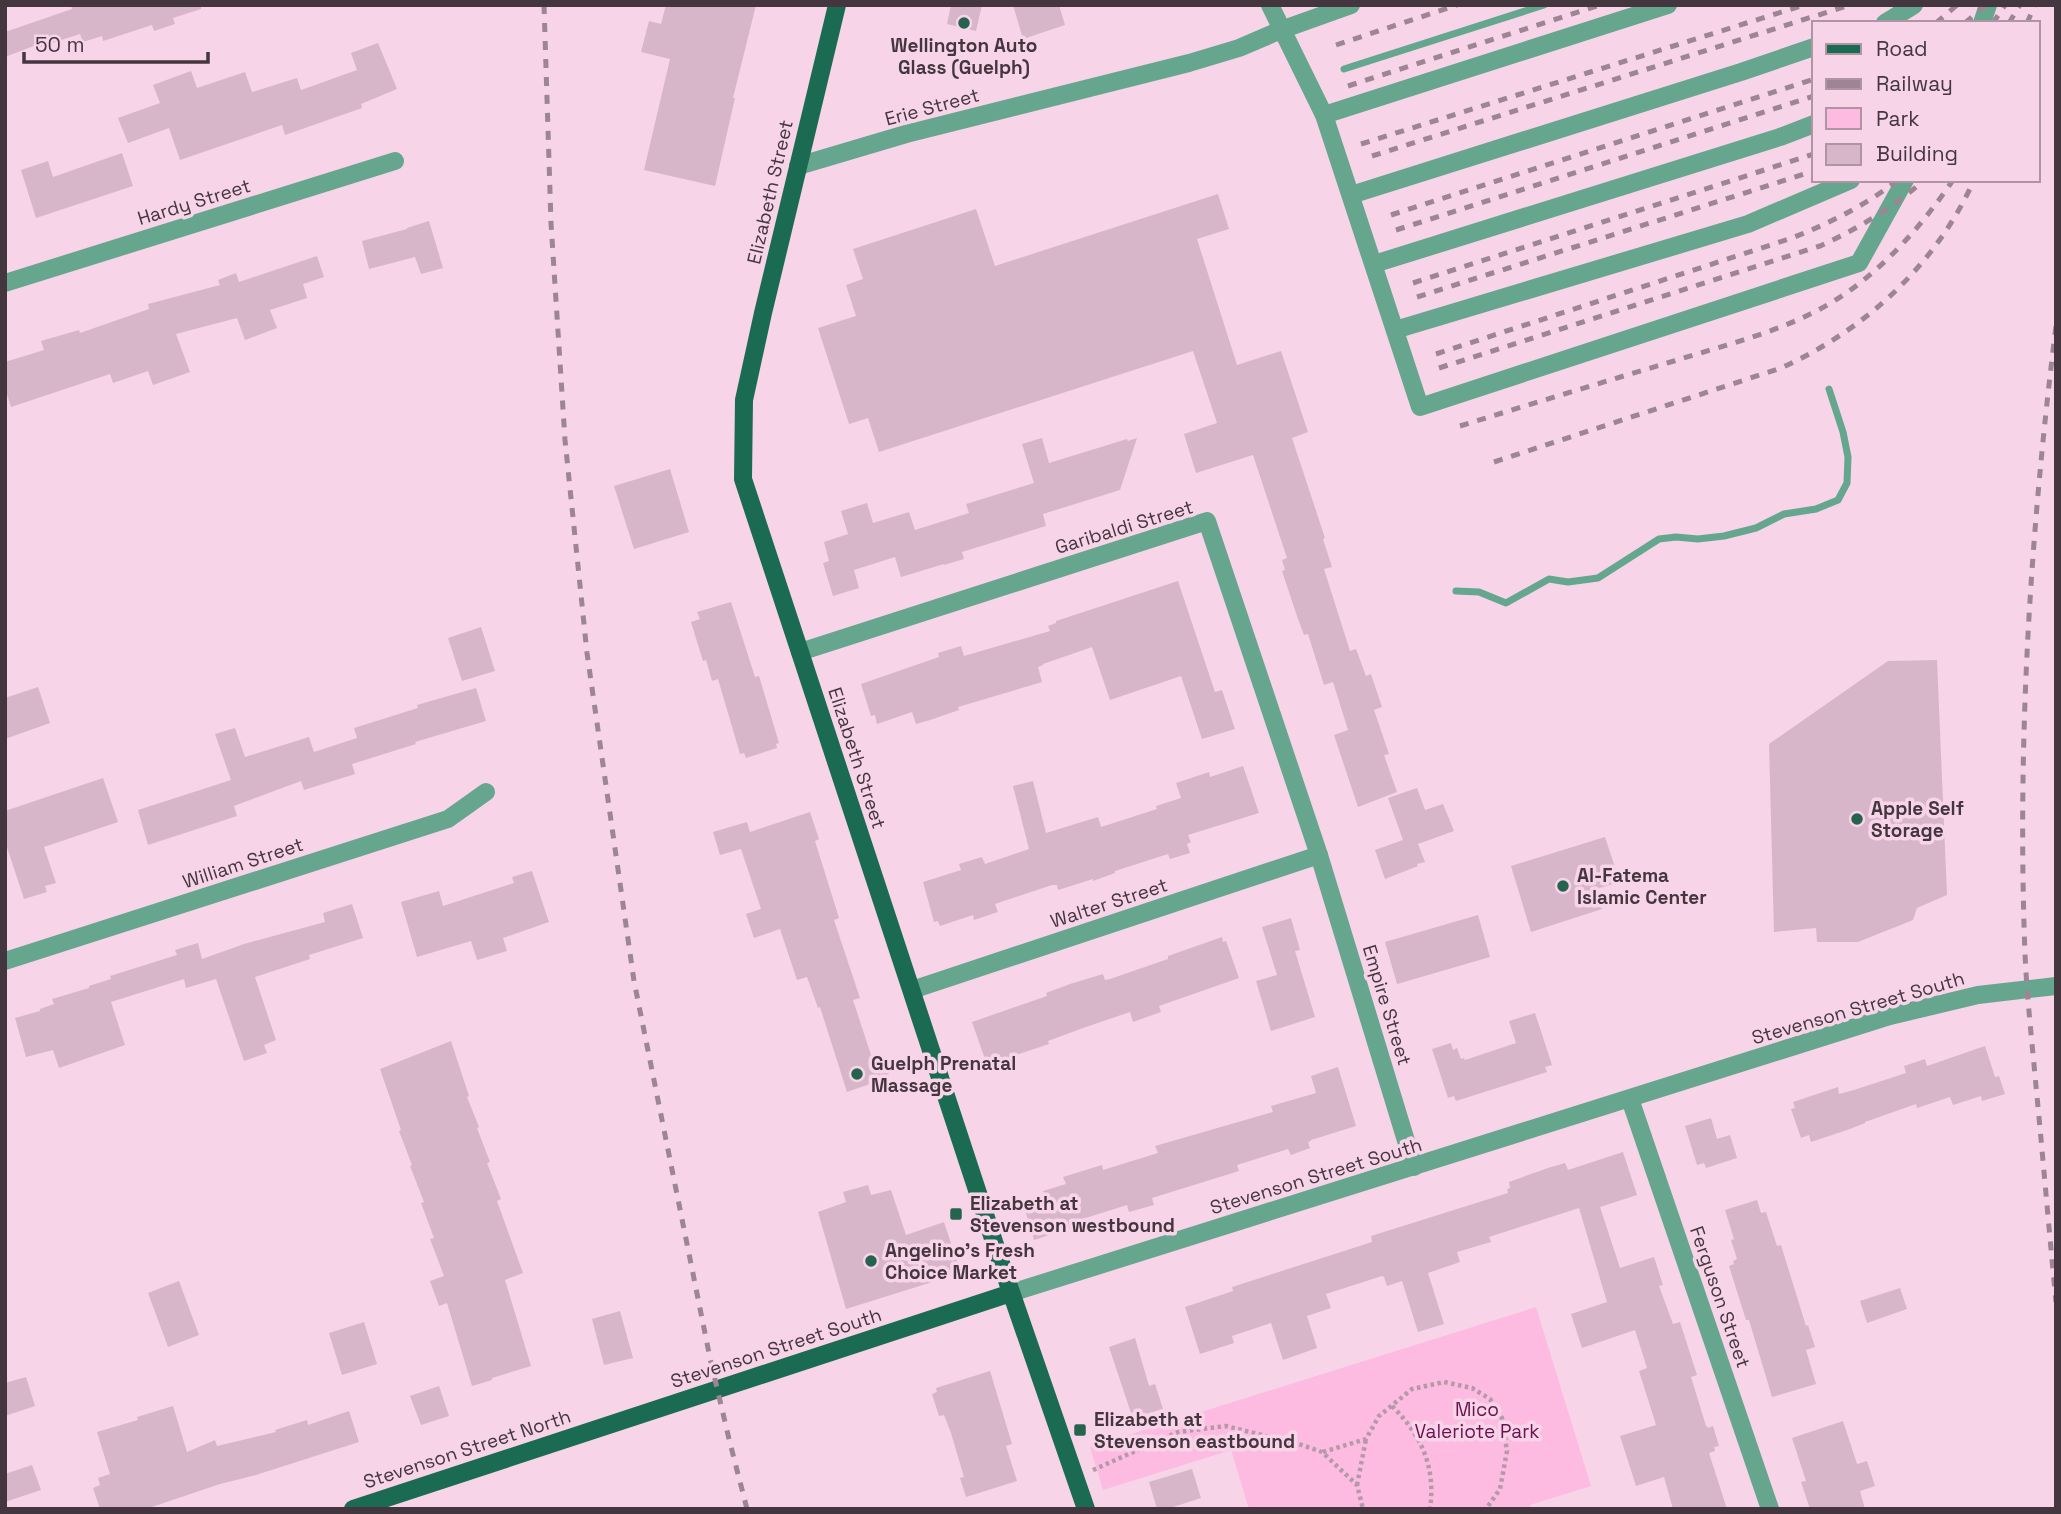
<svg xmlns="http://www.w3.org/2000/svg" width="2061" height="1514" font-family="'Space Grotesk',sans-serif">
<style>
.green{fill:#fdbbe2}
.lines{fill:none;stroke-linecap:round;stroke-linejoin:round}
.stream{stroke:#65a68f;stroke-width:7}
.building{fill:#d8b6c9}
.path{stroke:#b499a8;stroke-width:4.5;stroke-dasharray:3.5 3.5;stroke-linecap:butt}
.minor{stroke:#67a68e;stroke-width:18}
.major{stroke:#1b6b52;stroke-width:18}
.rail{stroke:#9d8593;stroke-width:5;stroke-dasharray:9 9;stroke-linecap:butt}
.poi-dot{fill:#26634e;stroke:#f7d4e8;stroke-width:2.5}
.labels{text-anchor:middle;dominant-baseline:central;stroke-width:7;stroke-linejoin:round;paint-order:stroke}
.poi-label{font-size:19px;font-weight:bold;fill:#44363e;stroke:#f7d4e8;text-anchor:start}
.street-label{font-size:19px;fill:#44363e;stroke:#f7d4e8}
.park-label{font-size:19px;fill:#6a1150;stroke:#f7d4e8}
</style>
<rect width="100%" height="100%" fill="#f7d4e8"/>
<path class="green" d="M 1536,1307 L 1591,1486 L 1530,1505 L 1531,1509 L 1249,1509 L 1231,1450 L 1103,1490 L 1090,1447 Z"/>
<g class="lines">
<g class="stream">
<path d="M 1344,69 L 1544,5"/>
<path d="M 1456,591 L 1479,592 L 1506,603 L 1549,579 L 1568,582 L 1598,578 L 1659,539 L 1676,537 L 1698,539 L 1724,536 L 1756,528 L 1784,514 L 1816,509 L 1838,500 L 1847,483 L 1848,457 L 1843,432 L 1829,389"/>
</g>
</g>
<g class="building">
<path d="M 71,5 L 201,5 L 201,9 L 173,18 L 175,24 L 154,31 L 152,25 L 103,41 L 102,36 L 83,42 L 80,34 L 40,47 L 39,44 L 5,57 L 5,32 L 72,9 Z"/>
<path d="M 666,5 L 756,5 L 733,98 L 735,98 L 715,186 L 644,170 L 670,59 L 641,52 L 649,21 L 661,24 Z"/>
<path d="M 951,5 L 982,5 L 976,31 L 947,24 Z"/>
<path d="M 1013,5 L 1059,5 L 1065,25 L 1023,39 Z"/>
<path d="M 378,43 L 397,89 L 361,104 L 362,108 L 285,135 L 282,125 L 180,160 L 169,128 L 128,143 L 118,118 L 160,103 L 153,85 L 191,71 L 197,88 L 245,72 L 252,92 L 297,78 L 301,90 L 357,70 L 351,53 Z"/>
<path d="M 122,153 L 133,186 L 36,218 L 21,170 L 48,161 L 53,177 Z"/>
<path d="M 1218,194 L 1229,229 L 1197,239 L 1237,365 L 1281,351 L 1308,432 L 1292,438 L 1325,538 L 1323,539 L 1332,567 L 1324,569 L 1350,651 L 1356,649 L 1366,676 L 1371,674 L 1382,707 L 1374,710 L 1389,754 L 1384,755 L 1397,792 L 1358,807 L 1334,735 L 1348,730 L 1333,682 L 1324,685 L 1308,634 L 1304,635 L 1298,619 L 1282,571 L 1285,570 L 1282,560 L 1287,558 L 1253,455 L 1196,473 L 1184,434 L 1217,423 L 1193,351 L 879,452 L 868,418 L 849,424 L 818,328 L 856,316 L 846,285 L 863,279 L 853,249 L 976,209 L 995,266 Z"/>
<path d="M 429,221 L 443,268 L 421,274 L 415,257 L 369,269 L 362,241 L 407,229 L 407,228 Z"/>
<path d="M 317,256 L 324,277 L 303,284 L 307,298 L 270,310 L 277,328 L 245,340 L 237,318 L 176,334 L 190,372 L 153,385 L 148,371 L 113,383 L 110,374 L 11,407 L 5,388 L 5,362 L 44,350 L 41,341 L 79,330 L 80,333 L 149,309 L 148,304 L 220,285 L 218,280 L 236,273 L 239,282 Z"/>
<path d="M 1042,438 L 1049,463 L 1127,439 L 1128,441 L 1137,438 L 1120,490 L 1043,514 L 1046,526 L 962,552 L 964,559 L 944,565 L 944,564 L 901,577 L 895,557 L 854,570 L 859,588 L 833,596 L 823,563 L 829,561 L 824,542 L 848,534 L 841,511 L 867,503 L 873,523 L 909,512 L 915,530 L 969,513 L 966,504 L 1034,483 L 1022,444 Z"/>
<path d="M 670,469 L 689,532 L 634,549 L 614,486 Z"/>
<path d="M 1178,581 L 1215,692 L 1222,690 L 1235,729 L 1202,739 L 1181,676 L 1110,700 L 1092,647 L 1043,664 L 1043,665 L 1038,667 L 1042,682 L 958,707 L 959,710 L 930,720 L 916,724 L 912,712 L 877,724 L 875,715 L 871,716 L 861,684 L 939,657 L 938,653 L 961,646 L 964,656 L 1050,631 L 1048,626 L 1056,623 L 1056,621 Z"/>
<path d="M 731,602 L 755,677 L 759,676 L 779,743 L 776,744 L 777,748 L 746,758 L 744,753 L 740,754 L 718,679 L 712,681 L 706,660 L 703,661 L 691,622 L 700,619 L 697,612 Z"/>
<path d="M 481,627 L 495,671 L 462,681 L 448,638 Z"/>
<path d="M 1937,660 L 1947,895 L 1917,908 L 1913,920 L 1858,942 L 1817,942 L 1816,928 L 1774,932 L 1769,744 L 1888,661 Z"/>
<path d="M 38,687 L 50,723 L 5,739 L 5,698 Z"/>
<path d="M 476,688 L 486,721 L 415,742 L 416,744 L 352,764 L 355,774 L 304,790 L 301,781 L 234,806 L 237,816 L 148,845 L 138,810 L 231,780 L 215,734 L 235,728 L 245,757 L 309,737 L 314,752 L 357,738 L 354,728 L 418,708 L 417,705 Z"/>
<path d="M 1243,766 L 1259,813 L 1188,835 L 1191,842 L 1187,844 L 1190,853 L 1170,859 L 1168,854 L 1115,871 L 1115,873 L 1093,881 L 1093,879 L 1058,890 L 1057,885 L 1052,885 L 995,904 L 998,912 L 974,920 L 973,915 L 940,926 L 938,921 L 934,922 L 923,882 L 961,870 L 959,864 L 982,857 L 985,864 L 1029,849 L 1013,786 L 1033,781 L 1046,833 L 1098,817 L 1101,827 L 1157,809 L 1156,806 L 1181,798 L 1176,783 L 1209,772 L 1210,777 Z"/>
<path d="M 103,778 L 118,822 L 44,847 L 56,883 L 45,886 L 47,892 L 24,899 L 5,841 L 5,811 Z"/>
<path d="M 1417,788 L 1425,810 L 1443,804 L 1454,831 L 1418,844 L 1425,862 L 1417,864 L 1418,866 L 1385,879 L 1375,850 L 1403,840 L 1388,798 Z"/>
<path d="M 810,812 L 819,839 L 815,841 L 839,918 L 834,920 L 860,998 L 853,1000 L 871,1055 L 876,1053 L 877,1057 L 883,1055 L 889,1074 L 884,1077 L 884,1079 L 847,1092 L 820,1007 L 818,1008 L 807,977 L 797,980 L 780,929 L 754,938 L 746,914 L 761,909 L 741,849 L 720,855 L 713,832 L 747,822 L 750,832 Z"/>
<path d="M 1605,837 L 1620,882 L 1596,889 L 1602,909 L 1531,932 L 1511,866 Z"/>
<path d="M 532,871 L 549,922 L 503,938 L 507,951 L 477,960 L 471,941 L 417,957 L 401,902 L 439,891 L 443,906 L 514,883 L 512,877 Z"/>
<path d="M 352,904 L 363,938 L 309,955 L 310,959 L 255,977 L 276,1040 L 264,1045 L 267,1053 L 244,1061 L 216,979 L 186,988 L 184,979 L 111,1002 L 125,1045 L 59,1068 L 53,1050 L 26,1057 L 15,1018 L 40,1011 L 40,1009 L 54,1004 L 52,999 L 89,988 L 89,986 L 111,979 L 110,976 L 177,955 L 175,950 L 198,943 L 202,959 L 244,944 L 325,922 L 323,913 Z"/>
<path d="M 1478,915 L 1490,957 L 1397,984 L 1385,942 Z"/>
<path d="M 1291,918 L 1300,950 L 1295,951 L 1315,1017 L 1271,1031 L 1256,981 L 1277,975 L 1262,927 Z"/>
<path d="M 1222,937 L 1223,942 L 1226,941 L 1239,978 L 1159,1006 L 1161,1012 L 1133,1022 L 1130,1012 L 1083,1028 L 1048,1041 L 1049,1044 L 1016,1055 L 1018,1060 L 1007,1063 L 994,1068 L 991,1060 L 986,1062 L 972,1022 L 1047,996 L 1046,993 L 1070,984 L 1103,974 L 1105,980 L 1110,979 L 1168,959 L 1168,956 Z"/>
<path d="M 1535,1013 L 1552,1065 L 1545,1067 L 1547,1072 L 1456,1101 L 1454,1096 L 1448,1098 L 1432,1049 L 1451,1043 L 1453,1050 L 1457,1048 L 1461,1059 L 1464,1058 L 1465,1060 L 1516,1043 L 1509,1021 Z"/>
<path d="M 451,1041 L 469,1096 L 467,1097 L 479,1127 L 477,1128 L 490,1162 L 487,1163 L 501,1199 L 497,1201 L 523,1273 L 505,1280 L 531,1366 L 492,1378 L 492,1380 L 472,1386 L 447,1303 L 439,1306 L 430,1281 L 444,1276 L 430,1239 L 434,1238 L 421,1203 L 424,1202 L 410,1166 L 412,1165 L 399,1131 L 401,1130 L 380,1069 Z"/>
<path d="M 1985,1046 L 1995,1077 L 1999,1076 L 2005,1094 L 1982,1101 L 1981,1096 L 1953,1105 L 1950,1097 L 1917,1108 L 1916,1104 L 1865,1122 L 1865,1123 L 1850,1129 L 1811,1142 L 1809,1135 L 1801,1138 L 1791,1109 L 1795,1108 L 1793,1102 L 1838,1087 L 1839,1094 L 1854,1090 L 1906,1073 L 1904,1066 L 1925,1059 L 1927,1066 Z"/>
<path d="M 1338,1067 L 1356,1126 L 1311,1140 L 1311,1141 L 1308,1142 L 1310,1148 L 1291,1155 L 1288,1149 L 1237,1165 L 1239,1171 L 1152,1198 L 1154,1205 L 1129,1212 L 1127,1205 L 1073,1222 L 1074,1227 L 1034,1240 L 1024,1207 L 1046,1200 L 1043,1191 L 1066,1184 L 1063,1177 L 1102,1165 L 1103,1170 L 1158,1153 L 1155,1146 L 1273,1112 L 1271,1106 L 1316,1093 L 1311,1076 Z"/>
<path d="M 1711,1118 L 1717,1139 L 1730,1135 L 1737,1158 L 1706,1168 L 1704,1163 L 1697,1165 L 1685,1126 Z"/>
<path d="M 1623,1152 L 1637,1195 L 1600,1207 L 1620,1268 L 1654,1257 L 1663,1285 L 1659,1286 L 1673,1324 L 1680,1322 L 1697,1375 L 1691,1377 L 1706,1426 L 1707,1426 L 1708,1428 L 1713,1426 L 1719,1446 L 1714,1447 L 1715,1451 L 1709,1453 L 1727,1509 L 1673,1509 L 1664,1477 L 1636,1486 L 1620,1436 L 1656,1425 L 1639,1371 L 1647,1368 L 1635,1330 L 1582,1348 L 1571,1314 L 1607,1302 L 1579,1208 L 1489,1237 L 1491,1242 L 1457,1252 L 1460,1262 L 1428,1273 L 1444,1324 L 1418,1332 L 1402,1281 L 1387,1286 L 1384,1277 L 1382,1276 L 1326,1294 L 1331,1308 L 1307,1316 L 1317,1348 L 1283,1360 L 1271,1323 L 1232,1336 L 1234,1343 L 1200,1354 L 1185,1307 L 1233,1291 L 1232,1287 L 1372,1242 L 1371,1236 L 1508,1193 L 1507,1189 L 1510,1188 L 1509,1182 L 1548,1168 L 1565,1163 L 1568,1170 Z"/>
<path d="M 868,1185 L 871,1195 L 891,1190 L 906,1235 L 944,1222 L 961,1273 L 846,1309 L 818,1212 L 846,1202 L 843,1192 Z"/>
<path d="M 1757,1200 L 1761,1213 L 1766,1212 L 1777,1246 L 1781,1245 L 1806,1326 L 1808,1325 L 1815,1347 L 1806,1350 L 1816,1384 L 1772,1397 L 1749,1320 L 1746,1320 L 1729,1266 L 1734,1264 L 1733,1261 L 1737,1259 L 1731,1240 L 1734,1239 L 1725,1210 Z"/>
<path d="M 179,1281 L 199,1335 L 168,1347 L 148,1293 Z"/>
<path d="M 1900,1288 L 1907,1309 L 1867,1323 L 1860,1301 Z"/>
<path d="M 620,1311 L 633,1358 L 604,1365 L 592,1319 Z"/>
<path d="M 364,1322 L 377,1364 L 342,1375 L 329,1333 Z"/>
<path d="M 1135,1338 L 1149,1386 L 1155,1384 L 1163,1409 L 1139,1416 L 1138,1411 L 1131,1413 L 1109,1347 Z"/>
<path d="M 990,1371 L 1012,1444 L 1006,1446 L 1017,1481 L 966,1497 L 960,1478 L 964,1477 L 951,1433 L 944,1415 L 939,1416 L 932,1394 L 937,1392 L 936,1388 Z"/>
<path d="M 26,1377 L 35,1406 L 5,1416 L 5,1383 Z"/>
<path d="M 439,1386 L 449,1416 L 421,1425 L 410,1396 Z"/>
<path d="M 173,1406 L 187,1452 L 215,1440 L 217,1446 L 276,1432 L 275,1430 L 307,1420 L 308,1425 L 349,1411 L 359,1442 L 256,1475 L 220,1484 L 146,1509 L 100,1509 L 93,1488 L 100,1485 L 98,1478 L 110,1474 L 97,1432 L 138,1420 L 137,1417 Z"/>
<path d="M 1843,1421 L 1857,1464 L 1867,1461 L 1875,1486 L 1860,1491 L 1865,1509 L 1810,1509 L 1801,1482 L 1806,1481 L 1792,1438 Z"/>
<path d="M 32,1465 L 41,1490 L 5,1502 L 5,1474 Z"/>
<path d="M 1192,1469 L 1201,1498 L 1167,1509 L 1157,1509 L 1149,1482 Z"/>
</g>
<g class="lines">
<g class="path">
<path d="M 1392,1406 C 1421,1435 1436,1466 1430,1509"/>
<path d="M 1323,1452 L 1366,1439 L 1379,1416 L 1412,1389 L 1444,1382 L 1472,1388 L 1490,1399 L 1502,1418 L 1507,1451 L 1500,1489 L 1486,1509"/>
<path d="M 1093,1470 L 1178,1432 L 1226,1426 L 1302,1445 L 1322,1452 L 1357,1485 L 1363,1509"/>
<path d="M 1357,1485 L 1366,1439"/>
</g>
<g class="minor">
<path d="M 1270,5 L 1324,115 L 1420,407 L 1859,263 L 1905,180"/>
<path d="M 1885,23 L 1914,5"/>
<path d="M 1982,23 L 1988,5"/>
<path d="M 1324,115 L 1668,5"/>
<path d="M 798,166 L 906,134 L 1189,63 L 1239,48 L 1281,30 L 1351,5"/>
<path d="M 1351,195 L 1741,72 L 1814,47"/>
<path d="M 1374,264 L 1780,137 L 1814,124"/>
<path d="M 5,283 L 395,161"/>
<path d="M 1395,330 L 1748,224 L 1851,180"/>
<path d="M 800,652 L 1207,521 L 1319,855 L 1414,1167"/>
<path d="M 5,961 L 448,819 L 486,792"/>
<path d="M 912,990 L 1319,855"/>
<path d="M 1630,1099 L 1770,1509"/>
<path d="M 1011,1293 L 1890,1016 L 1978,995 L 2056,986"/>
</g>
<g class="major">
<path d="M 837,5 L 763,313 L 744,400 L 743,479 L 1003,1269 L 1086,1509"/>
<path d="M 353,1509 L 1011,1293"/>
</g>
<g class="rail">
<path d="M 544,5 L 551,223 L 565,440 L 587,653 L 634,981 L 710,1358 L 729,1439 L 747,1509"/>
<path d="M 1936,23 L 1957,5"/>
<path d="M 1965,23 L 1986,5"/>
<path d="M 1993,23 L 2005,5"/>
<path d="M 2009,23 L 2020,5"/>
<path d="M 2027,23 L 2035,5"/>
<path d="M 1336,45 L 1457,5"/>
<path d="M 1348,86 L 1600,5"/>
<path d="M 1361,144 L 1804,5"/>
<path d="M 1372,156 L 1850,5"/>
<path d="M 1391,215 L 1814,79"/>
<path d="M 1396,230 L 1814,96"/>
<path d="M 1413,283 L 1814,154"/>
<path d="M 1417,297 L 1814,171"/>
<path d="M 2056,326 C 2030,534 2017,745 2025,954 C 2027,998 2032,1042 2036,1086 C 2043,1158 2049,1230 2056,1302"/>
<path d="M 1436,354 L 1792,238 C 1830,223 1866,205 1898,180"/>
<path d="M 1439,368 L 1820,246 C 1857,229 1893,208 1924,180"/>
<path d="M 1460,426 C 1531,404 1603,382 1674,361 C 1728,344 1785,331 1834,301 C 1881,272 1922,226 1953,180"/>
<path d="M 1494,462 L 1781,368 C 1865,330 1936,265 1974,180"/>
</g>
</g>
<g class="poi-dot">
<circle cx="964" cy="23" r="7"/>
<circle cx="1857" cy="819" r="7"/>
<circle cx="1563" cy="886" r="7"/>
<circle cx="857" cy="1074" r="7"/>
<rect x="949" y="1207" width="14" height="14" rx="3.5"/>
<circle cx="871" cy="1261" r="7"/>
<rect x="1073" y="1423" width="14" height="14" rx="3.5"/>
</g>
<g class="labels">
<g class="poi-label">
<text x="964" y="45" text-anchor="middle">Wellington Auto<tspan x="964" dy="22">Glass (Guelph)</tspan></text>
<text x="1871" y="808">Apple Self<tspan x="1871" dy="22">Storage</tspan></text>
<text x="1577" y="875">Al-Fatema<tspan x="1577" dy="22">Islamic Center</tspan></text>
<text x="871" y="1063">Guelph Prenatal<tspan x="871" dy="22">Massage</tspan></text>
<text x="970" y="1203">Elizabeth at<tspan x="970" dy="22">Stevenson westbound</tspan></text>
<text x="885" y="1250">Angelino's Fresh<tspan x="885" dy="22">Choice Market</tspan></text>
<text x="1094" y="1419">Elizabeth at<tspan x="1094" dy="22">Stevenson eastbound</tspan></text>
</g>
<g class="street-label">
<text transform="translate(932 107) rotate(-15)">Erie Street</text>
<text transform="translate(770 192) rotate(-77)">Elizabeth Street</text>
<text transform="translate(194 202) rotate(-17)">Hardy Street</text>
<text transform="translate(1124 527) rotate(-17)">Garibaldi Street</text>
<text transform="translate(857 758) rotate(72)">Elizabeth Street</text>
<text transform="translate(243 863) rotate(-18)">William Street</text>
<text transform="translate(1109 903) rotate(-18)">Walter Street</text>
<text transform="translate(1387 1005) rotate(73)">Empire Street</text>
<text transform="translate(1858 1008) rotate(-16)">Stevenson Street South</text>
<text transform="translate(1316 1176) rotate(-17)">Stevenson Street South</text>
<text transform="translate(1720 1297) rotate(71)">Ferguson Street</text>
<text transform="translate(776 1348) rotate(-18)">Stevenson Street South</text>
<text transform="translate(467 1449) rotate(-18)">Stevenson Street North</text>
</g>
<g class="park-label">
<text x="1477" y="1409">Mico<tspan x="1477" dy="22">Valeriote Park</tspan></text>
</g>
</g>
<rect width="2061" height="1514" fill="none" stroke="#44363e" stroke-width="14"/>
<rect x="1812" y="21" width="228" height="161" fill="#f7d4e8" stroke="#af95a4" stroke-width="2"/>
<rect x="1826" y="44" width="35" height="10" fill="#1b6b52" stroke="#af95a4" stroke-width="2"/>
<text x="1876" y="56" font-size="21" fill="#44363e">Road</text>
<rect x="1826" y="79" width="35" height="10" fill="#9d8593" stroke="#af95a4" stroke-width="2"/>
<text x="1876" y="91" font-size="21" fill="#44363e">Railway</text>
<rect x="1826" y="108" width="35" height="21" fill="#fdbbe2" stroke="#af95a4" stroke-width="2"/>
<text x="1876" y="126" font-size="21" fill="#44363e">Park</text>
<rect x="1826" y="144" width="35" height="21" fill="#d8b6c9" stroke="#af95a4" stroke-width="2"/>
<text x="1876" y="161" font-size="21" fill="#44363e">Building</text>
<path d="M24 52v10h184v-10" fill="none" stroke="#44363e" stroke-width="3.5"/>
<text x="35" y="52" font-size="21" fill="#44363e" stroke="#f7d4e8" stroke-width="5" paint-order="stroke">50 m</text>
</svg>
